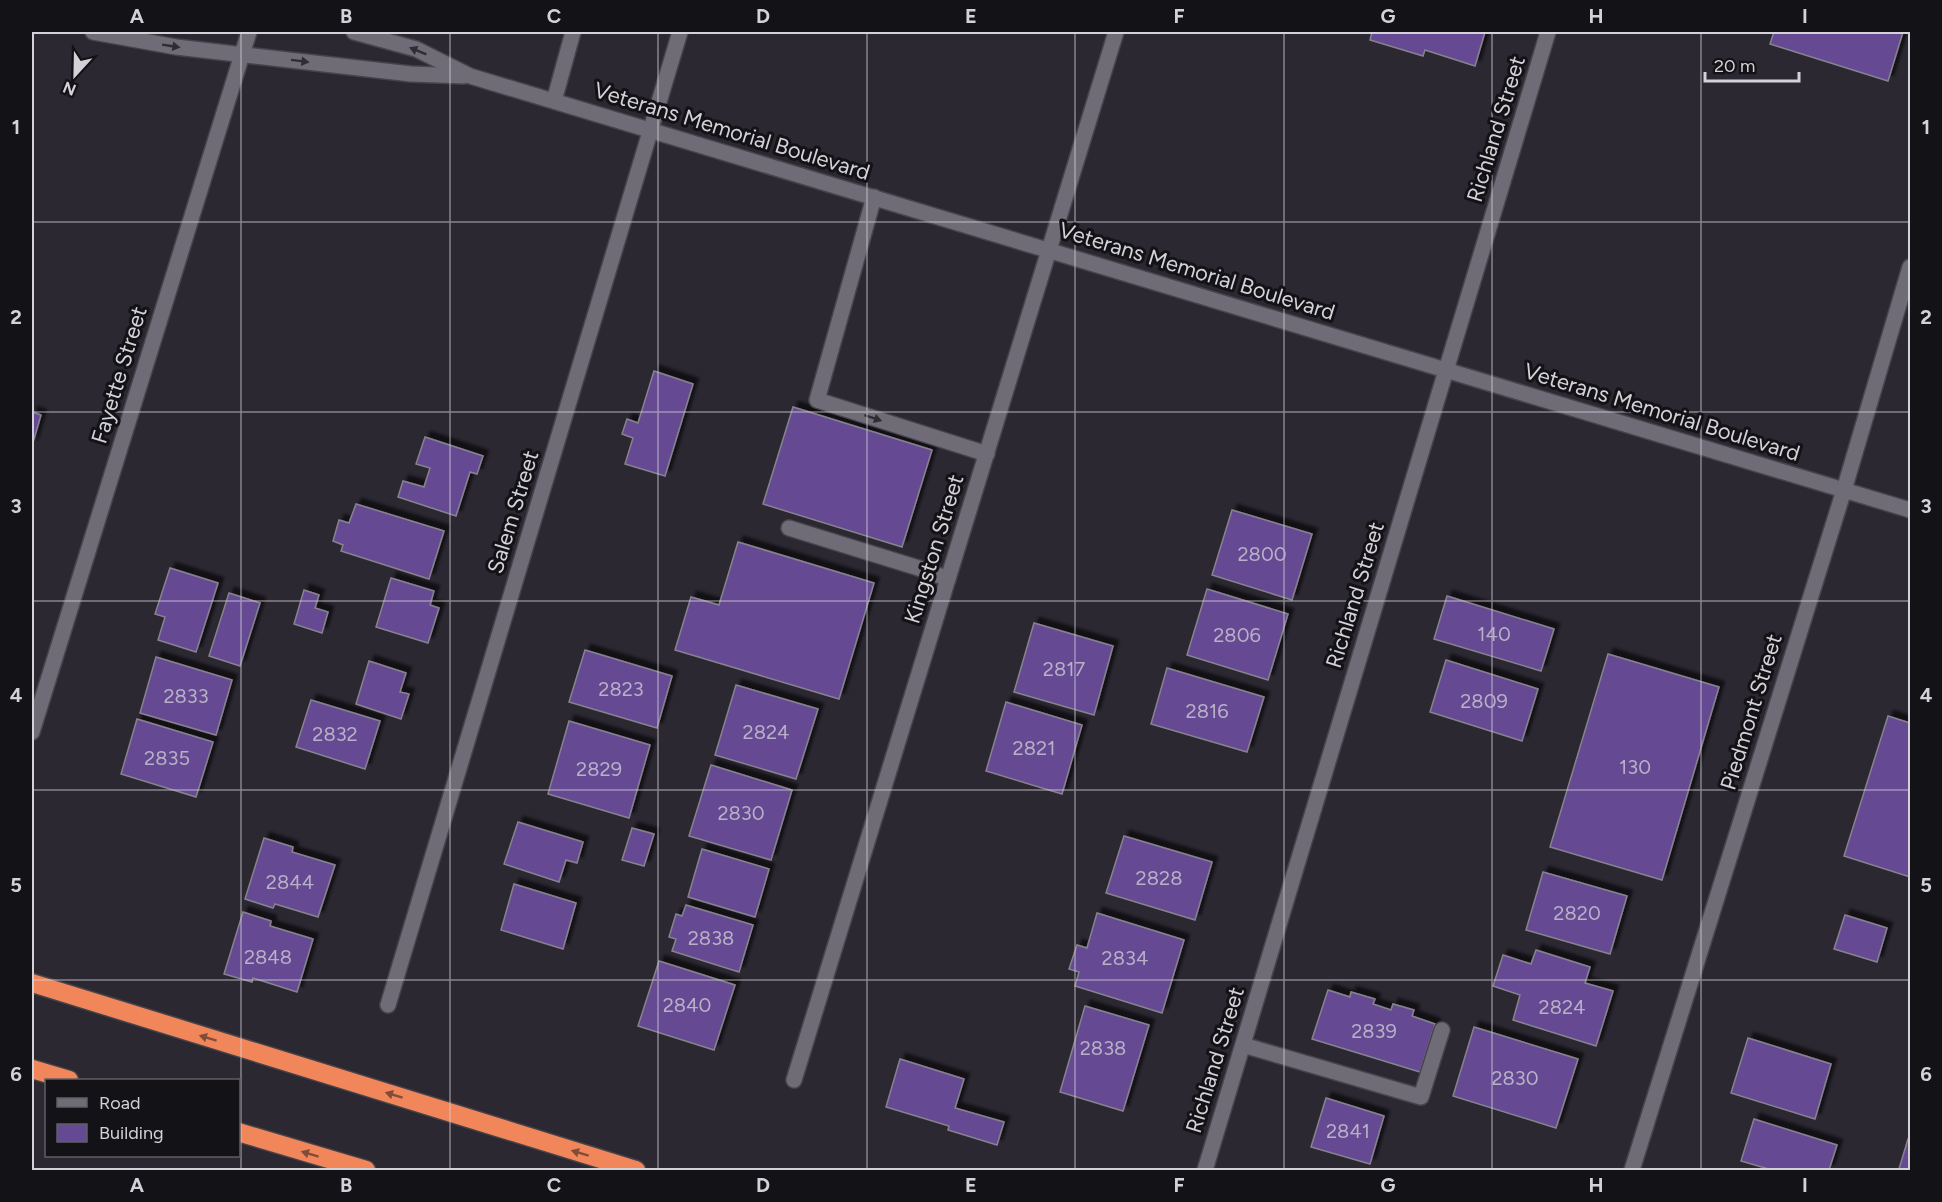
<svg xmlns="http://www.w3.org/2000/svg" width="1942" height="1202" font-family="Figtree,sans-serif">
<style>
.building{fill:#654992;stroke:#86838f;stroke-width:1.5;filter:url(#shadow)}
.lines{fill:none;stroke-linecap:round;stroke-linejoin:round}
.minor-casing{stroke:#46434b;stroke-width:18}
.highway-casing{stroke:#46434b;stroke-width:21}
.minor{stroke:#6f6b77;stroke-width:15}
.highway{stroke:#f1865b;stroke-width:18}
.oneway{fill:#2f2d33}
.oneway2{fill:#824c38}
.grid{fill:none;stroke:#d4d2d8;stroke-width:1.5;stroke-opacity:0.55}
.labels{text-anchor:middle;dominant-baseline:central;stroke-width:6;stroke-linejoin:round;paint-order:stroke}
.number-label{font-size:20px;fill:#b8b0c6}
.street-label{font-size:22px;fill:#d4d2d8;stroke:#131216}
.neatline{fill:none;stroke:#d4d2d8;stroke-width:2}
.grid-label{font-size:20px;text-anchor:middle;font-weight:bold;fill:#d4d2d8}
</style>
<defs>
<filter id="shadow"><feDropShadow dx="5.5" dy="-5.5" stdDeviation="1.5" flood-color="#0009"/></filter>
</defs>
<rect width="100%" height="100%" fill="#2c2832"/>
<g class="building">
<path d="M 1372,32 L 1485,32 L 1475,66 L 1425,50 L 1423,56 L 1370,40 Z"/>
<path d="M 1774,32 L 1903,32 L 1888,81 L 1770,44 Z"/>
<path d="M 654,371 L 693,384 L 665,476 L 625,464 L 633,438 L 622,434 L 627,419 L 638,423 Z"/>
<path d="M 793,407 L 932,450 L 902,547 L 763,504 Z"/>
<path d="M 32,412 L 41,415 L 32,446 Z"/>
<path d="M 425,437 L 483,456 L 477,474 L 470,472 L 456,516 L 398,497 L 403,481 L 424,487 L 430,468 L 416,464 Z"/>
<path d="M 356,504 L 444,531 L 429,579 L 341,551 L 343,545 L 333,541 L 339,520 L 349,523 Z"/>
<path d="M 1232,510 L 1312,534 L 1292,600 L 1212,575 Z"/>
<path d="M 738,542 L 874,583 L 839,699 L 675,650 L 691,597 L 719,605 Z"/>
<path d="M 170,568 L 218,583 L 196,652 L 158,640 L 165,617 L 155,614 Z"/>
<path d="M 391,578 L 434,591 L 430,605 L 439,608 L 428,643 L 376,627 Z"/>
<path d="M 1207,589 L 1288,614 L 1268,680 L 1187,655 Z"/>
<path d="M 304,590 L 319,595 L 315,608 L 328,612 L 322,633 L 294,624 Z"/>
<path d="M 229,593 L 260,603 L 240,666 L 209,656 Z"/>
<path d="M 1447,596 L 1554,629 L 1541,671 L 1434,639 Z"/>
<path d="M 1034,623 L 1113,646 L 1094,715 L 1014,692 Z"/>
<path d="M 585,650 L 672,676 L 657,728 L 569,702 Z"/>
<path d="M 1608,654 L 1719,687 L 1662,880 L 1550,847 Z"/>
<path d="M 156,657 L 232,680 L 216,735 L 140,713 Z"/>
<path d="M 1446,660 L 1538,689 L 1522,741 L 1430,712 Z"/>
<path d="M 369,661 L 406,673 L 400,692 L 409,694 L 401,719 L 356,704 Z"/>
<path d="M 1167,668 L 1264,697 L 1247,752 L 1151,724 Z"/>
<path d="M 736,685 L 818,709 L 796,779 L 715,755 Z"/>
<path d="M 311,700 L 380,721 L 365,769 L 296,747 Z"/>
<path d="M 1006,702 L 1082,725 L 1062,794 L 986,771 Z"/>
<path d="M 1888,716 L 1910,723 L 1910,877 L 1844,856 Z"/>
<path d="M 137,719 L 213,742 L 196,797 L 121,774 Z"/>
<path d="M 569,721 L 650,745 L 629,818 L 548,794 Z"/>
<path d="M 711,765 L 792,790 L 771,860 L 689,836 Z"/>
<path d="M 518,822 L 583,842 L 577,863 L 566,860 L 559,882 L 504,864 Z"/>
<path d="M 632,828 L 654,834 L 644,866 L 622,860 Z"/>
<path d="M 1124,836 L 1212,862 L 1195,920 L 1106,893 Z"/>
<path d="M 264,838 L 293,847 L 292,852 L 335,865 L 318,917 L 275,904 L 273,908 L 245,899 Z"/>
<path d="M 702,849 L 769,869 L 755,917 L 688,897 Z"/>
<path d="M 1543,872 L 1627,896 L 1610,954 L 1526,930 Z"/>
<path d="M 514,884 L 576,903 L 563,949 L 501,930 Z"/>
<path d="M 686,905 L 753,925 L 739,972 L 672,951 L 676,939 L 669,937 L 676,914 L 682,916 Z"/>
<path d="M 243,912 L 271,921 L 270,926 L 313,939 L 297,992 L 253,978 L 252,982 L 224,974 Z"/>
<path d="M 1097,913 L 1184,940 L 1162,1013 L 1075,986 L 1079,972 L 1069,969 L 1077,945 L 1087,948 Z"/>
<path d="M 1845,915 L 1887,928 L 1877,962 L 1834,949 Z"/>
<path d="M 1536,950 L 1590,967 L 1585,983 L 1613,991 L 1596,1046 L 1513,1020 L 1520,995 L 1493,986 L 1503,955 L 1531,964 Z"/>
<path d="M 659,961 L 735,985 L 714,1050 L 638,1026 Z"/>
<path d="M 1328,990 L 1350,997 L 1351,992 L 1375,999 L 1373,1004 L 1391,1010 L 1393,1004 L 1414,1010 L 1412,1016 L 1435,1024 L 1420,1072 L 1312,1039 Z"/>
<path d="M 1085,1006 L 1149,1025 L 1123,1111 L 1060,1092 Z"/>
<path d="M 1474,1027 L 1578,1059 L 1556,1128 L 1453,1096 Z"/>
<path d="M 1748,1038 L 1831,1064 L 1815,1119 L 1731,1093 Z"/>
<path d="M 900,1059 L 964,1079 L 955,1108 L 1004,1122 L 997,1145 L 948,1130 L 949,1126 L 886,1107 Z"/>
<path d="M 1326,1098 L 1384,1116 L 1370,1164 L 1311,1147 Z"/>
<path d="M 1754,1119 L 1837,1145 L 1829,1170 L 1772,1170 L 1741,1161 Z"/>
<path d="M 1908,1139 L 1910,1139 L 1910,1170 L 1903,1170 L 1899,1169 Z"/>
</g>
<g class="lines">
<g class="minor-casing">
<g id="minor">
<path d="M 93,32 L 176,47 L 411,74 L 464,76"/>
<path d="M 354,32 L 416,49 L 470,76 L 1910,510"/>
<path d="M 554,101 L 573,32"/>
<path d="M 874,197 L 817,400 L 987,454"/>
<path d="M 789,528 L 925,570 L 948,579"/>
<path d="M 32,732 L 249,32"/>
<path d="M 388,1005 L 680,32"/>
<path d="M 1243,1045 L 1421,1097 L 1442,1030"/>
<path d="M 794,1080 L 1116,32"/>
<path d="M 1205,1170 L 1548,32"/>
<path d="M 1632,1170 L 1844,490 L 1910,267"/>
</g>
</g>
<g class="highway-casing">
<g id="highway">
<path d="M 32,983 L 636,1170"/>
<path d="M 32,1069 L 69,1080"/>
<path d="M 238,1132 L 366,1170"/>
</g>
</g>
<use href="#minor" class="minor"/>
<use href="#highway" class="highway"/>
</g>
<defs><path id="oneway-solid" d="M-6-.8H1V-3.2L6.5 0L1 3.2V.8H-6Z" transform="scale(1.5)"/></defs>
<g class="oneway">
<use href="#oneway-solid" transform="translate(171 46) rotate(9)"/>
<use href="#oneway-solid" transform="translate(418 51) rotate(-158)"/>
<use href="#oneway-solid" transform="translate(300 61) rotate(7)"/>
<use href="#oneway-solid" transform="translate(873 418) rotate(18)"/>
</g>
<g class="oneway2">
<use href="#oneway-solid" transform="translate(208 1038) rotate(-163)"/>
<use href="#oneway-solid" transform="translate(394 1095) rotate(-163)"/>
<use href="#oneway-solid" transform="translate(580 1153) rotate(-163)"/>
<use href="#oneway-solid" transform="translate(310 1154) rotate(-163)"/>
</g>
<path class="grid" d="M 241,32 L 241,1170M 450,32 L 450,1170M 658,32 L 658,1170M 867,32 L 867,1170M 1075,32 L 1075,1170M 1284,32 L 1284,1170M 1492,32 L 1492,1170M 1701,32 L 1701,1170M 32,222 L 1910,222M 32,412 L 1910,412M 32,601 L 1910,601M 32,790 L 1910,790M 32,980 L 1910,980"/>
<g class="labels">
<g class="number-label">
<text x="1262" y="554">2800</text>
<text x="1494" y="634">140</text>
<text x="1237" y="635">2806</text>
<text x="1064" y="669">2817</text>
<text x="621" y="689">2823</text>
<text x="186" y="696">2833</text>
<text x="1484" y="701">2809</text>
<text x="1207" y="711">2816</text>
<text x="766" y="732">2824</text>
<text x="335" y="734">2832</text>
<text x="1034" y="748">2821</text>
<text x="167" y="758">2835</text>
<text x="1635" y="767">130</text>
<text x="599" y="769">2829</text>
<text x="741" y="813">2830</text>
<text x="1159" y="878">2828</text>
<text x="290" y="882">2844</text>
<text x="1577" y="913">2820</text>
<text x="711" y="938">2838</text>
<text x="268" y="957">2848</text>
<text x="1125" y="958">2834</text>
<text x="687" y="1005">2840</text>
<text x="1562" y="1007">2824</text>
<text x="1374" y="1031">2839</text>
<text x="1103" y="1048">2838</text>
<text x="1515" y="1078">2830</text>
<text x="1348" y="1131">2841</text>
</g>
<g class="street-label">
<text transform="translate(1496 129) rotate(-73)">Richland Street</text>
<text transform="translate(732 131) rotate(17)">Veterans Memorial Boulevard</text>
<text transform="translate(1197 271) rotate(17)">Veterans Memorial Boulevard</text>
<text transform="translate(119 375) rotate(-73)">Fayette Street</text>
<text transform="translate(1662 412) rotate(17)">Veterans Memorial Boulevard</text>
<text transform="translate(513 512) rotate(-73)">Salem Street</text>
<text transform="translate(934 549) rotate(-73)">Kingston Street</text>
<text transform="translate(1355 595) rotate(-73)">Richland Street</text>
<text transform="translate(1751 712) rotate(-73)">Piedmont Street</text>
<text transform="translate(1215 1060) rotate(-73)">Richland Street</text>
</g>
</g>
<rect width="1942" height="1202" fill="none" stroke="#131216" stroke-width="66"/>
<rect x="45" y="1079" width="195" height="78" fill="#131216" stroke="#605f64" stroke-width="1.5"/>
<rect x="57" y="1098" width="30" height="9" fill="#6f6b77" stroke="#605f64" stroke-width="1.5"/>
<text x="99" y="1109" font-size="18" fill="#d4d2d8">Road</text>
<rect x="57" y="1124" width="30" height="18" fill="#654992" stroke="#605f64" stroke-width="1.5"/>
<text x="99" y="1139" font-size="18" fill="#d4d2d8">Building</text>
<g transform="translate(75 75) rotate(202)" stroke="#131216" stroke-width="4.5" paint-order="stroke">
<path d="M0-4.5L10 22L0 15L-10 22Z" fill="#d4d2d8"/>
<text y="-9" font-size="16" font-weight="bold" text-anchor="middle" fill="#d4d2d8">N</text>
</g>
<path d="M1705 72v9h94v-9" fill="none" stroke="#d4d2d8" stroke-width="3"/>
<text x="1714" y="72" font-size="18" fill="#d4d2d8" stroke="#131216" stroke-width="4.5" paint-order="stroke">20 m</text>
<rect x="33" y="33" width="1876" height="1136" class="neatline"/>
<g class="grid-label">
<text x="137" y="23">A</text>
<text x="346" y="23">B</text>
<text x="554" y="23">C</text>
<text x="763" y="23">D</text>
<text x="971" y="23">E</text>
<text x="1179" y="23">F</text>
<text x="1388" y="23">G</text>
<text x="1596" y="23">H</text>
<text x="1805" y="23">I</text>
<text x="16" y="134">1</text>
<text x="1926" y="134">1</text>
<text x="16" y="324">2</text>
<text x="1926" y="324">2</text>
<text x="16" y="513">3</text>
<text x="1926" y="513">3</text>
<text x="16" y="702">4</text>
<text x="1926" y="702">4</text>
<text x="16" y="892">5</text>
<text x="1926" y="892">5</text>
<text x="16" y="1081">6</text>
<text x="1926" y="1081">6</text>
<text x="137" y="1192">A</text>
<text x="346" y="1192">B</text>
<text x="554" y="1192">C</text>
<text x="763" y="1192">D</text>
<text x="971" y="1192">E</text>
<text x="1179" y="1192">F</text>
<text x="1388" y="1192">G</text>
<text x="1596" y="1192">H</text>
<text x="1805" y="1192">I</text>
</g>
</svg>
